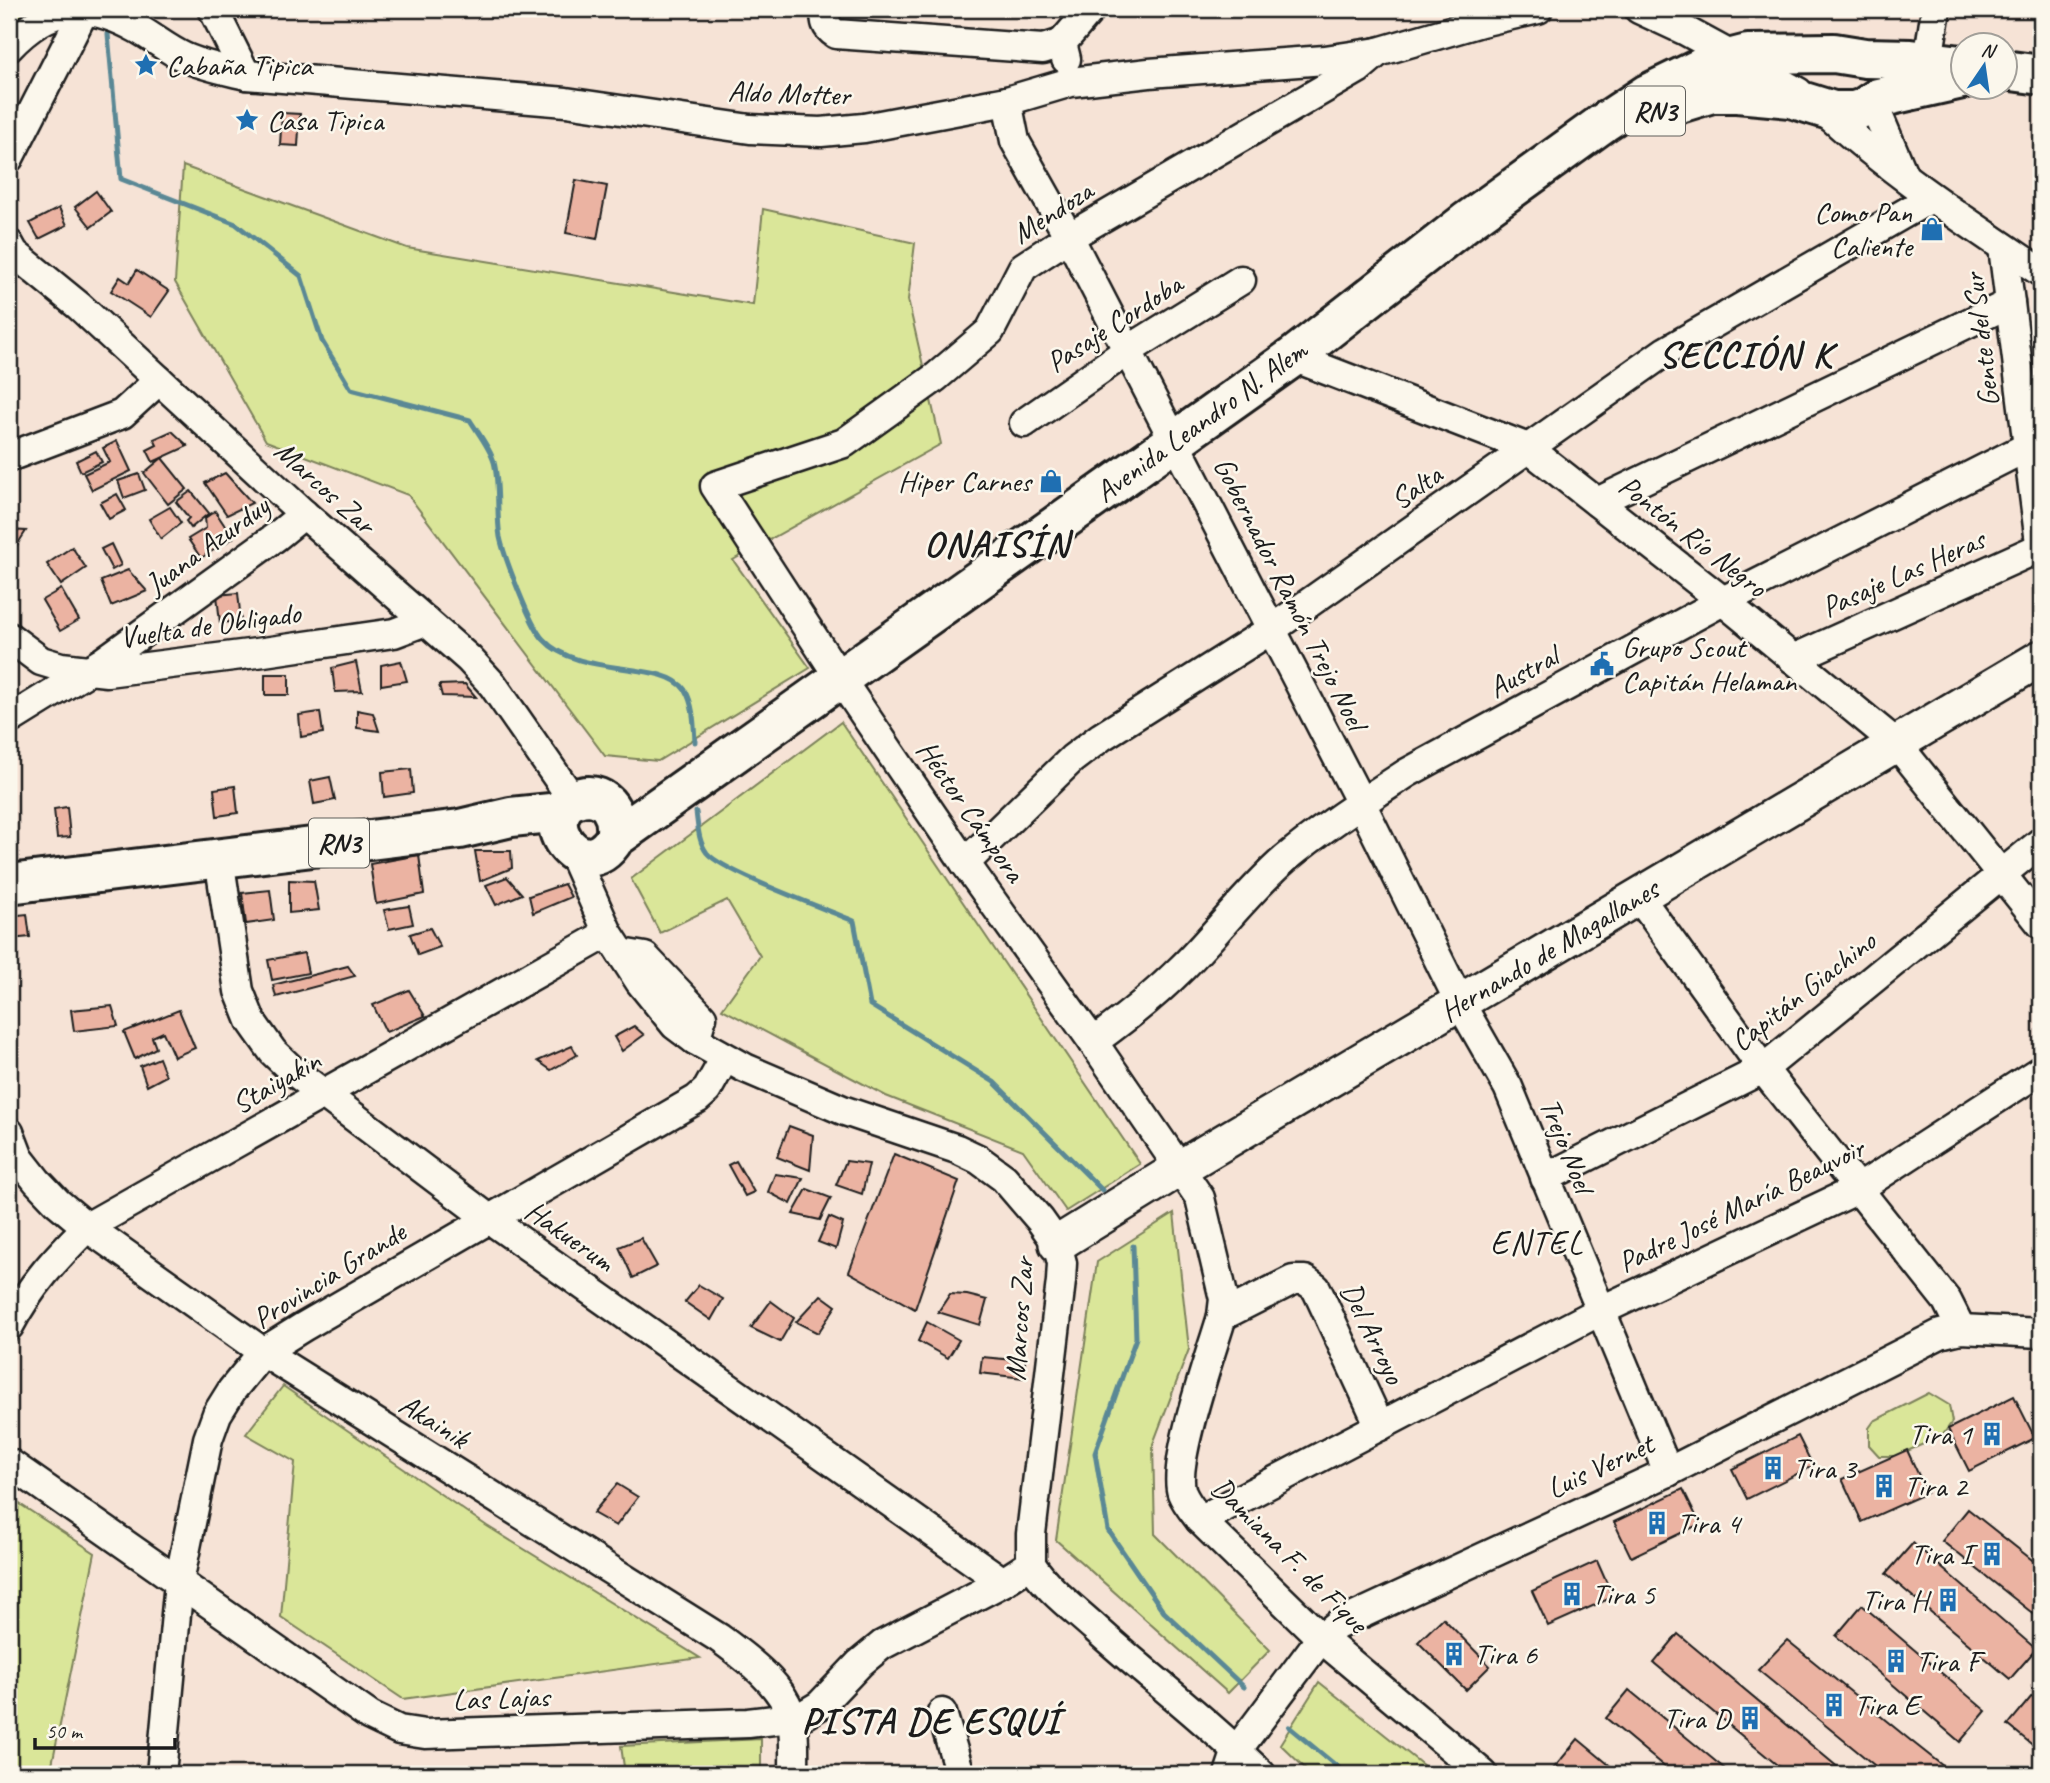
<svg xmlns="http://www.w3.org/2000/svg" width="2050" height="1783" font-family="Caveat,sans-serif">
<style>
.green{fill:#dae699;stroke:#7b815a;stroke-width:2}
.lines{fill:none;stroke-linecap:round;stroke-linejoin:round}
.stream{stroke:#5a8895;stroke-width:5}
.building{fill:#ebb3a2;stroke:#1c1c1c;stroke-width:2}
.minor-casing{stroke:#1c1c1c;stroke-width:33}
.major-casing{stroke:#1c1c1c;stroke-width:40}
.highway-casing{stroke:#1c1c1c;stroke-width:44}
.minor{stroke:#fbf7ec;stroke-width:28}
.major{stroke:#fbf7ec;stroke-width:35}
.highway{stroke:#fbf7ec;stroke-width:38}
.labels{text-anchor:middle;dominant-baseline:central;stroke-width:5;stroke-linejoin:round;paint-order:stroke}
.shield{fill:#fbf7ec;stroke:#5f5e5a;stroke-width:2}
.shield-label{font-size:28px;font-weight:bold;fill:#1c1c1c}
.poi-label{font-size:30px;fill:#1c1c1c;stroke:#fbf7ec;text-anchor:start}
.street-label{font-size:30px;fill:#1c1c1c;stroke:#fbf7ec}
.quarter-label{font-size:33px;letter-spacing:2px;fill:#1c1c1c;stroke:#fbf7ec}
.district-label{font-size:37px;font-weight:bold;letter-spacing:2px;fill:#1c1c1c;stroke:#fbf7ec}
</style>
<rect width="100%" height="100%" fill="#f6e3d6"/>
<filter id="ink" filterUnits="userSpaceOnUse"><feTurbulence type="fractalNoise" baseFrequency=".0143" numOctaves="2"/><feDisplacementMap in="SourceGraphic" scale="14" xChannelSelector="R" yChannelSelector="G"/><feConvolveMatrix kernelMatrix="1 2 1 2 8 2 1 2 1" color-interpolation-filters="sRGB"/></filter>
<g filter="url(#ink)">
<g class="green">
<path d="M 9,9 L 53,9 L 9,57 Z"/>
<path d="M 183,166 L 407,248 L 753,305 L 763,209 L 915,243 L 908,300 L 941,444 L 733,560 L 810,668 L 658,761 L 605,756 L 408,495 L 266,441 L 175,282 Z"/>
<path d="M 841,722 L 1140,1164 L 1066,1211 L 1023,1150 L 886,1096 L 722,1009 L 760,956 L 727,900 L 660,933 L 631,879 Z"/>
<path d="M 1174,1213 L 1189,1349 L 1153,1444 L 1155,1534 L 1270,1650 L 1228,1693 L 1056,1540 L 1097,1262 Z"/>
<path d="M 283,1386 L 487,1526 L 700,1658 L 403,1699 L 281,1617 L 295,1462 L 246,1434 Z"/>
<path d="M 1929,1393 L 1949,1405 L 1952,1422 L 1942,1436 L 1896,1456 L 1879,1456 L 1869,1445 L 1869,1428 L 1874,1421 Z"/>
<path d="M 9,1497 L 95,1553 L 50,1774 L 9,1774 Z"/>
<path d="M 1319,1682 L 1434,1774 L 1311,1774 L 1280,1744 Z"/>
<path d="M 761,1739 L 761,1774 L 625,1774 L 621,1746 Z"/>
</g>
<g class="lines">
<g class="stream">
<path d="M 108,34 L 121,179 L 236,224 L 301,276 L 322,341 L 351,389 L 470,420 C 478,433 490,448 494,462 C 500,486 496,513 500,537 C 504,556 530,625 543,639 C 579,679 664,659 685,690 C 694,705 694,725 695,742"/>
<path d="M 696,812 C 698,826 698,841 707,853 C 723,872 826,909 854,921 L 870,1005 L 994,1082 L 1102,1190"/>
<path d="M 1133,1246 L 1136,1338 L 1095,1453 L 1108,1530 L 1164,1612 L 1244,1687"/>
<path d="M 1289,1727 L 1346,1774"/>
</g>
</g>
<g class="building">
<path d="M 282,113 L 300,114 L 298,146 L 280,145 Z"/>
<path d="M 576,180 L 607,186 L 597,239 L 566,233 Z"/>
<path d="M 96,191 L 111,212 L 91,227 L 75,207 Z"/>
<path d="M 59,208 L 67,225 L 39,239 L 30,223 Z"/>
<path d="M 137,270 L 169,291 L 151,317 L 111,291 L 120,277 L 129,283 Z"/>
<path d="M 172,431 L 188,446 L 153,462 L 147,450 L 157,445 L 154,439 Z"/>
<path d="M 117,441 L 131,471 L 92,490 L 84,474 L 110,462 L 103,448 Z"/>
<path d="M 96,451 L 102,462 L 81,472 L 76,461 Z"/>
<path d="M 162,458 L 187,489 L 168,504 L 144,473 Z"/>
<path d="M 225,473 L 252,503 L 227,515 L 205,483 Z"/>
<path d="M 139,474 L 145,490 L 124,498 L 118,481 Z"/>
<path d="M 191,491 L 209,513 L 191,528 L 186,521 L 189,518 L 176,502 Z"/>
<path d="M 117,494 L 126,510 L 109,519 L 100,503 Z"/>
<path d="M 170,507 L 181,523 L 161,539 L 149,519 Z"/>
<path d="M 215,511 L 233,538 L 201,558 L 188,539 L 206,528 L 205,518 Z"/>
<path d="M 9,530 L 26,531 L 15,548 L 9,543 Z"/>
<path d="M 111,544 L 121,565 L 112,570 L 101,549 Z"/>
<path d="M 72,547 L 86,568 L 61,585 L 47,564 Z"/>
<path d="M 128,570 L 147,591 L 111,606 L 101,581 Z"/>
<path d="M 61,589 L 79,620 L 60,631 L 42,600 Z"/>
<path d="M 238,593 L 241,621 L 220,623 L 217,595 Z"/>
<path d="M 401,661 L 407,681 L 381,685 L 381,665 Z"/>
<path d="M 356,662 L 362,691 L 335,692 L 332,668 Z"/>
<rect x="265" y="674" width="24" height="21"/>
<path d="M 465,684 L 476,697 L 442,696 L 439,685 Z"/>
<path d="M 357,710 L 373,713 L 379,731 L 357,728 Z"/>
<path d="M 320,712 L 323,733 L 301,737 L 299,715 Z"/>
<path d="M 411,769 L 413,793 L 384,797 L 382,772 Z"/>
<path d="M 330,777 L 335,800 L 314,804 L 310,781 Z"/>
<path d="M 235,786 L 238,813 L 217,816 L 214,789 Z"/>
<path d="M 67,807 L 70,837 L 57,838 L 54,809 Z"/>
<path d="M 475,851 L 511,851 L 512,868 L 480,881 Z"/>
<path d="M 419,855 L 424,894 L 376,904 L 370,864 Z"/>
<path d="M 507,877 L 522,894 L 496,905 L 486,885 Z"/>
<path d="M 289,880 L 314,881 L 319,910 L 289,913 Z"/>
<path d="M 564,884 L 571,897 L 533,913 L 529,896 Z"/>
<path d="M 270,890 L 274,920 L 246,924 L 242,893 Z"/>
<path d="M 409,906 L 413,924 L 389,929 L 384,910 Z"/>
<path d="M 27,914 L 30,937 L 10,939 L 9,916 Z"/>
<path d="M 430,928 L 440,947 L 418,955 L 410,934 Z"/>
<path d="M 304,953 L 308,973 L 272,980 L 268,960 Z"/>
<path d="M 348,966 L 355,976 L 276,997 L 273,985 Z"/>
<path d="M 409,990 L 425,1016 L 386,1032 L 373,1005 Z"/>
<path d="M 112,1006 L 118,1026 L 74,1031 L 71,1010 Z"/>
<path d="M 179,1010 L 195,1048 L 174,1057 L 163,1032 L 152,1037 L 156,1048 L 135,1059 L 124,1032 Z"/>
<path d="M 634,1026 L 644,1035 L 622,1051 L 614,1037 Z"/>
<path d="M 572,1046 L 577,1055 L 551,1070 L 538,1061 Z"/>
<path d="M 159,1058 L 166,1076 L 147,1086 L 140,1066 Z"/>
<path d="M 789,1126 L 813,1135 L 810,1170 L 777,1157 Z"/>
<path d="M 894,1154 L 959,1181 L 915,1309 L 849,1272 Z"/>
<path d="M 736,1161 L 754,1192 L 745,1196 L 728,1165 Z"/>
<path d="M 846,1161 L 869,1164 L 862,1194 L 836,1185 Z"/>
<path d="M 775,1174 L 803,1178 L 791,1204 L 768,1192 Z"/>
<path d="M 807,1189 L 831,1198 L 820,1220 L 793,1214 Z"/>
<path d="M 829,1217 L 843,1223 L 836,1249 L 818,1242 Z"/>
<path d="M 641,1238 L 657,1266 L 633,1278 L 619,1247 Z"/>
<path d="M 699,1285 L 723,1299 L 711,1320 L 685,1302 Z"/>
<path d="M 950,1294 L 967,1295 L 987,1300 L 980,1325 L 938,1312 Z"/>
<path d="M 821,1295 L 836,1306 L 818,1333 L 796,1322 Z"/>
<path d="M 771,1301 L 794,1318 L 780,1342 L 751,1328 Z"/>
<path d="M 927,1322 L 959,1340 L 948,1358 L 918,1341 Z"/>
<path d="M 982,1357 L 1025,1361 L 1023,1378 L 980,1373 Z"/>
<path d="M 2014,1396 L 2035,1438 L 1969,1471 L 1948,1429 Z"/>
<path d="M 1798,1436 L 1813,1466 L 1747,1499 L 1732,1469 Z"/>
<path d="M 1907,1450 L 1927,1493 L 1862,1522 L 1842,1479 Z"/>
<path d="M 617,1484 L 638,1497 L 616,1526 L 593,1513 Z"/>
<path d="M 1683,1489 L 1700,1524 L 1631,1557 L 1614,1522 Z"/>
<path d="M 1968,1509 L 2041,1567 L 2041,1620 L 1942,1541 Z"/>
<path d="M 1913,1543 L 2036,1649 L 2010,1679 L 1886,1574 Z"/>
<path d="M 1597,1561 L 1613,1597 L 1548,1626 L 1532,1591 Z"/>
<path d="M 1862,1605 L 1986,1711 L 1960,1742 L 1836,1636 Z"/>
<path d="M 1443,1618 L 1490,1666 L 1466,1690 L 1418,1642 Z"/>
<path d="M 1678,1634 L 1846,1774 L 1788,1774 L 1654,1663 Z"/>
<path d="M 1787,1640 L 1910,1740 L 1953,1774 L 1885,1774 L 1758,1670 Z"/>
<path d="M 1629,1690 L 1731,1774 L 1673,1774 L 1606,1718 Z"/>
<path d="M 2032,1696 L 2041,1703 L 2041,1752 L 2008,1725 Z"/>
<path d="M 1578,1739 L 1620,1774 L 1549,1774 Z"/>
</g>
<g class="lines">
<g class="minor-casing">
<g id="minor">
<path d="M 213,9 L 246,75"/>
<path d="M 825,9 C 825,21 825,27 836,34 L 1043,49 L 1062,43"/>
<path d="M 1639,9 L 1684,30 L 1798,92"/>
<path d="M 9,47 C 50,4 87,0 138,29 C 154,38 168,50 184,57 C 204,66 225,70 246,75 L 566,102 L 750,129 L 821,132 L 864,128 L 1007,101 L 1071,82 L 1149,73 L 1325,60 L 1378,52 L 1481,22 L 1538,9"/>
<path d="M 1378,52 L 1358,69 L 1069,237 L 1023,267 L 990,331 L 936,377 L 844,443 L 715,486 L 841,680 L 965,863 L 1093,1042 L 1200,1198 L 1224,1299 L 1222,1316 C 1212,1351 1171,1464 1182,1493 C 1186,1503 1194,1512 1200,1520 L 1321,1638 L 1483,1774"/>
<path d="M 1066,59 L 1062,43 L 1091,9"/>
<path d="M 1928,61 L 1936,9"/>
<path d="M 1007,101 L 1015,141 L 1069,237 L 1361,803 L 1460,1003 L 1508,1087 L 1668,1472"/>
<path d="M 1873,103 L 1903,174"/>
<path d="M 1821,108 C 1889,171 1965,221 2041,272"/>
<path d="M 9,158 L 85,9"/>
<path d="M 9,244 L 14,253 L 79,306 L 304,514 L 469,659 L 493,685 L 573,800"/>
<path d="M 2003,247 L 2041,551"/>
<path d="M 1293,357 L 1528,448 L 1723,601 L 1897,744 L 2041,924"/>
<path d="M 1024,423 L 1127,351 L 1241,280"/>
<path d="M 9,457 L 122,414 L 159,380"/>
<path d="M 1597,502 L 2010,303"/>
<path d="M 9,637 L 41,661 L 61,667 L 107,672 L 257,653 L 394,633 L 426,621"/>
<path d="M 1793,659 L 2041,547"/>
<path d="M 9,720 L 101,663 L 277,536 L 304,514"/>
<path d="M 572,852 L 608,933 L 640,982 L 675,1025 L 695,1040 L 745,1068 L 845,1111 L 957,1149 L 978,1159 L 1004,1178 L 1040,1220 L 1057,1244 L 1062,1263 L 1061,1281 L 1031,1534 L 1031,1564 C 1047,1589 1073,1608 1095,1628 C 1150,1678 1209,1722 1261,1774"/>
<path d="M 219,858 L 239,991 L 251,1021 L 273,1052 L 292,1070 L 488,1218 L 1003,1582"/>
<path d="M 965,863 L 1072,759 L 1101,737 L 1272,629 L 1666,351 L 1931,198"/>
<path d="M 1639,897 L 1763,1069 L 1947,1301 L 1961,1329"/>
<path d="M 621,953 L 645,957 L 702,1017 L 695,1040"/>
<path d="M 1093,1042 C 1125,1019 1155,995 1183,967 C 1218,932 1248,891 1285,859 C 1323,827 1366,800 1407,773 L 1723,601 L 2041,440"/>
<path d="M 9,1132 L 19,1158 L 37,1181 L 57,1202 L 87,1227 L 263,1352 L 719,1638 C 746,1658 784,1685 792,1719 C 795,1736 794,1757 794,1774"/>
<path d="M 1545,1178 L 1763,1069 L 2041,842"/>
<path d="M 1222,1316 L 1293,1280 L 1305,1280 L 1316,1288 L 1380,1426"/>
<path d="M 9,1326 C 30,1286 55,1259 87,1227 L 608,933"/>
<path d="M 9,1463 L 370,1716 L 399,1730 L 425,1734 L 748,1723 L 791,1718 L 805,1714 L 820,1705 L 860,1663 L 882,1645 L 1003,1582 L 1031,1564"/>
<path d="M 1200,1520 L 1600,1311 L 1858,1189 L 2041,1070"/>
<path d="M 942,1713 L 960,1774"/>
<path d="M 161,1774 L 179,1582 L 208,1439 L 217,1414 L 232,1390 L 263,1352 L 303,1327 L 697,1099 L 707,1090 L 725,1058"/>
<path d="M 1229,1774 L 1237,1750 L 1321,1638 L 1337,1625 L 1668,1472 L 1940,1334 L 1961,1329 L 2041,1333"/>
</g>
</g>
<g class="major-casing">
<path id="major" d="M 1057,1244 L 1180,1168 L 2041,658"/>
</g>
<g class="highway-casing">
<g id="highway">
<path d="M 2004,70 L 2041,75"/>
<path d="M 1660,109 L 1712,93 L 1737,93 L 1791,98 L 1833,111 L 1854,111 L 1863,108 L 1878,98 L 1962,79"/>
<path d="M 615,838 C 620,816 607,791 581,797 C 526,810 582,893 615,838 L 1293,357 L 1466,222 L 1603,123 L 1647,94 L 1709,64 L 1748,54 L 1834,53 L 1865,58 L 1911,59 L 1962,65"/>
<path d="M 9,884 L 460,829 L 511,817 L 561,812"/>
</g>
</g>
<use href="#minor" class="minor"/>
<use href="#major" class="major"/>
<use href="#highway" class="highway"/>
</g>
</g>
<defs>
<g id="sight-bare" transform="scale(1.89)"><path d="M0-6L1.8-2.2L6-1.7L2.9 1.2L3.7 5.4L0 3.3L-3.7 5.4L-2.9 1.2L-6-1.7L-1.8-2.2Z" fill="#1f6fb2" stroke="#fbf7ec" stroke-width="2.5" paint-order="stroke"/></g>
<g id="shop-bare" transform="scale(1.89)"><path d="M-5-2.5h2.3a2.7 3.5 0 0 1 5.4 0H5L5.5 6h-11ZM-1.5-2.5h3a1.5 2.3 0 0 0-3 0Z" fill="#1f6fb2" stroke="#fbf7ec" stroke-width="2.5" paint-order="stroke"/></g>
<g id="civic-bare" transform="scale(1.89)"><path d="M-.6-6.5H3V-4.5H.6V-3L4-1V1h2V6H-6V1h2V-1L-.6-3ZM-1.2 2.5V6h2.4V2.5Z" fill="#1f6fb2" stroke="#fbf7ec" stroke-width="2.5" paint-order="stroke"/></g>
<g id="building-bare" transform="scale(1.89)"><path d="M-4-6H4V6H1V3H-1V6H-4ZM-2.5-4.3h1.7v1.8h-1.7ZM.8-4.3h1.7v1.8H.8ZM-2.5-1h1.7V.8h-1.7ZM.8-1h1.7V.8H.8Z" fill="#1f6fb2" stroke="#fbf7ec" stroke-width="2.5" paint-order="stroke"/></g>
</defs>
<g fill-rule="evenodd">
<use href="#sight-bare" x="146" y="65"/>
<use href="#sight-bare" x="247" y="120"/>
<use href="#shop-bare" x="1932" y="229"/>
<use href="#shop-bare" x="1051" y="481"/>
<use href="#civic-bare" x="1602" y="664"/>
<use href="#building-bare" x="1992" y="1434"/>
<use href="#building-bare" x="1773" y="1468"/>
<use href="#building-bare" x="1884" y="1486"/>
<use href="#building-bare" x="1657" y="1523"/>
<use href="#building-bare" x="1992" y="1554"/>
<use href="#building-bare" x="1572" y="1594"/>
<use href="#building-bare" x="1948" y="1600"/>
<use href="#building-bare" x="1454" y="1654"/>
<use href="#building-bare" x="1896" y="1661"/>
<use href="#building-bare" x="1834" y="1705"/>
<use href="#building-bare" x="1750" y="1718"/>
</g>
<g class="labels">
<g class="shield">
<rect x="1625" y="86.5" width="60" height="49" rx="5"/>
<rect x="309" y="818.5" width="60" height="49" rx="5"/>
</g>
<g class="shield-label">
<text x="1655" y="111">RN3</text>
<text x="339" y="843">RN3</text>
</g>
<g class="poi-label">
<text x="166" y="65">Cabaña Tipica</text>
<text x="267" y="120">Casa Tipica</text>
<text x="1912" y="212" text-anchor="end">Como Pan<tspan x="1912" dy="34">Caliente</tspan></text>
<text x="1031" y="481" text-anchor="end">Hiper Carnes</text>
<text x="1622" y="647">Grupo Scout<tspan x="1622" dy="34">Capitán Helaman</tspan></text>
<text x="1972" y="1434" text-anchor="end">Tira 1</text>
<text x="1793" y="1468">Tira 3</text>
<text x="1904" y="1486">Tira 2</text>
<text x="1677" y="1523">Tira 4</text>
<text x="1972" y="1554" text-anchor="end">Tira I</text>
<text x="1592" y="1594">Tira 5</text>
<text x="1928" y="1600" text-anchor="end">Tira H</text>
<text x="1474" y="1654">Tira 6</text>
<text x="1916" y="1661">Tira F</text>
<text x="1854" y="1705">Tira E</text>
<text x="1730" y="1718" text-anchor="end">Tira D</text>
</g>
<g class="street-label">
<text transform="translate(789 93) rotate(2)">Aldo Motter</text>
<text transform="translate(1052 212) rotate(-33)">Mendoza</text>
<text transform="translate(1114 323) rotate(-33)">Pasaje Cordoba</text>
<text transform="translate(1981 340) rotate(-97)">Gente del Sur</text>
<text transform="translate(1201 421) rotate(-36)">Avenida Leandro N. Alem</text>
<text transform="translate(325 487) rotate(42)">Marcos Zar</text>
<text transform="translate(1416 487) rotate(-35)">Salta</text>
<text transform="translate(1693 536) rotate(38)">Pontón Río Negro</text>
<text transform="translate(207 545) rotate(-36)">Juana Azurduy</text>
<text transform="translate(1903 573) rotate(-24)">Pasaje Las Heras</text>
<text transform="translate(1290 593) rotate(63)">Gobernador Ramón Trejo Noel</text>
<text transform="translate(210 625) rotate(-8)">Vuelta de Obligado</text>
<text transform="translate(1523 672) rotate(-29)">Austral</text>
<text transform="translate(971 811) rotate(55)">Héctor Cámpora</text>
<text transform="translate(1549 950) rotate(-31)">Hernando de Magallanes</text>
<text transform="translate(1803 991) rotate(-38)">Capitán Giachino</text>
<text transform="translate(276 1082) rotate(-30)">Staiyakin</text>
<text transform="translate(1567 1145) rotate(68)">Trejo Noel</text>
<text transform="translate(1741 1205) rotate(-26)">Padre José María Beauvoir</text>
<text transform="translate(570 1236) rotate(35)">Hakuerum</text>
<text transform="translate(329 1275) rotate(-32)">Provincia Grande</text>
<text transform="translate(1019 1319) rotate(-86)">Marcos Zar</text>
<text transform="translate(1373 1333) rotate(64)">Del Arroyo</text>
<text transform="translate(434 1421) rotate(32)">Akainik</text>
<text transform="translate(1600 1466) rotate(-25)">Luis Vernet</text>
<text transform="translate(1290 1555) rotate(45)">Damiana F. de Fique</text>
<text transform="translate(501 1698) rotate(-2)">Las Lajas</text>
</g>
<g class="quarter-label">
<text x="1537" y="1243">ENTEL</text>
</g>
<g class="district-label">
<text x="1746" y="354">SECCIÓN K</text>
<text x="997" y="543">ONAISÍN</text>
<text x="931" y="1720">PISTA DE ESQUÍ</text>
</g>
</g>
<rect width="2050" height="1783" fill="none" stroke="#fbf7ec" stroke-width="35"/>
<rect x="18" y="18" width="2015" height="1748" fill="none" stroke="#1c1c1c" stroke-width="2.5" filter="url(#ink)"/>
<g transform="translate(1984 66) rotate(13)"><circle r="33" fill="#fbf7ec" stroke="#a29f99" stroke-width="2"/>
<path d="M0-5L12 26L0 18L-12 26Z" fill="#1f6fb2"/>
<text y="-10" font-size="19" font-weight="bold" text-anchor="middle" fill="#1c1c1c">N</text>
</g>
<path d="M35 1738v10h140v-10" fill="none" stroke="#1c1c1c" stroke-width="3.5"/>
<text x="46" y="1738" font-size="21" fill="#1c1c1c" stroke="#fbf7ec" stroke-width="5" paint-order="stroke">50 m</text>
</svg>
